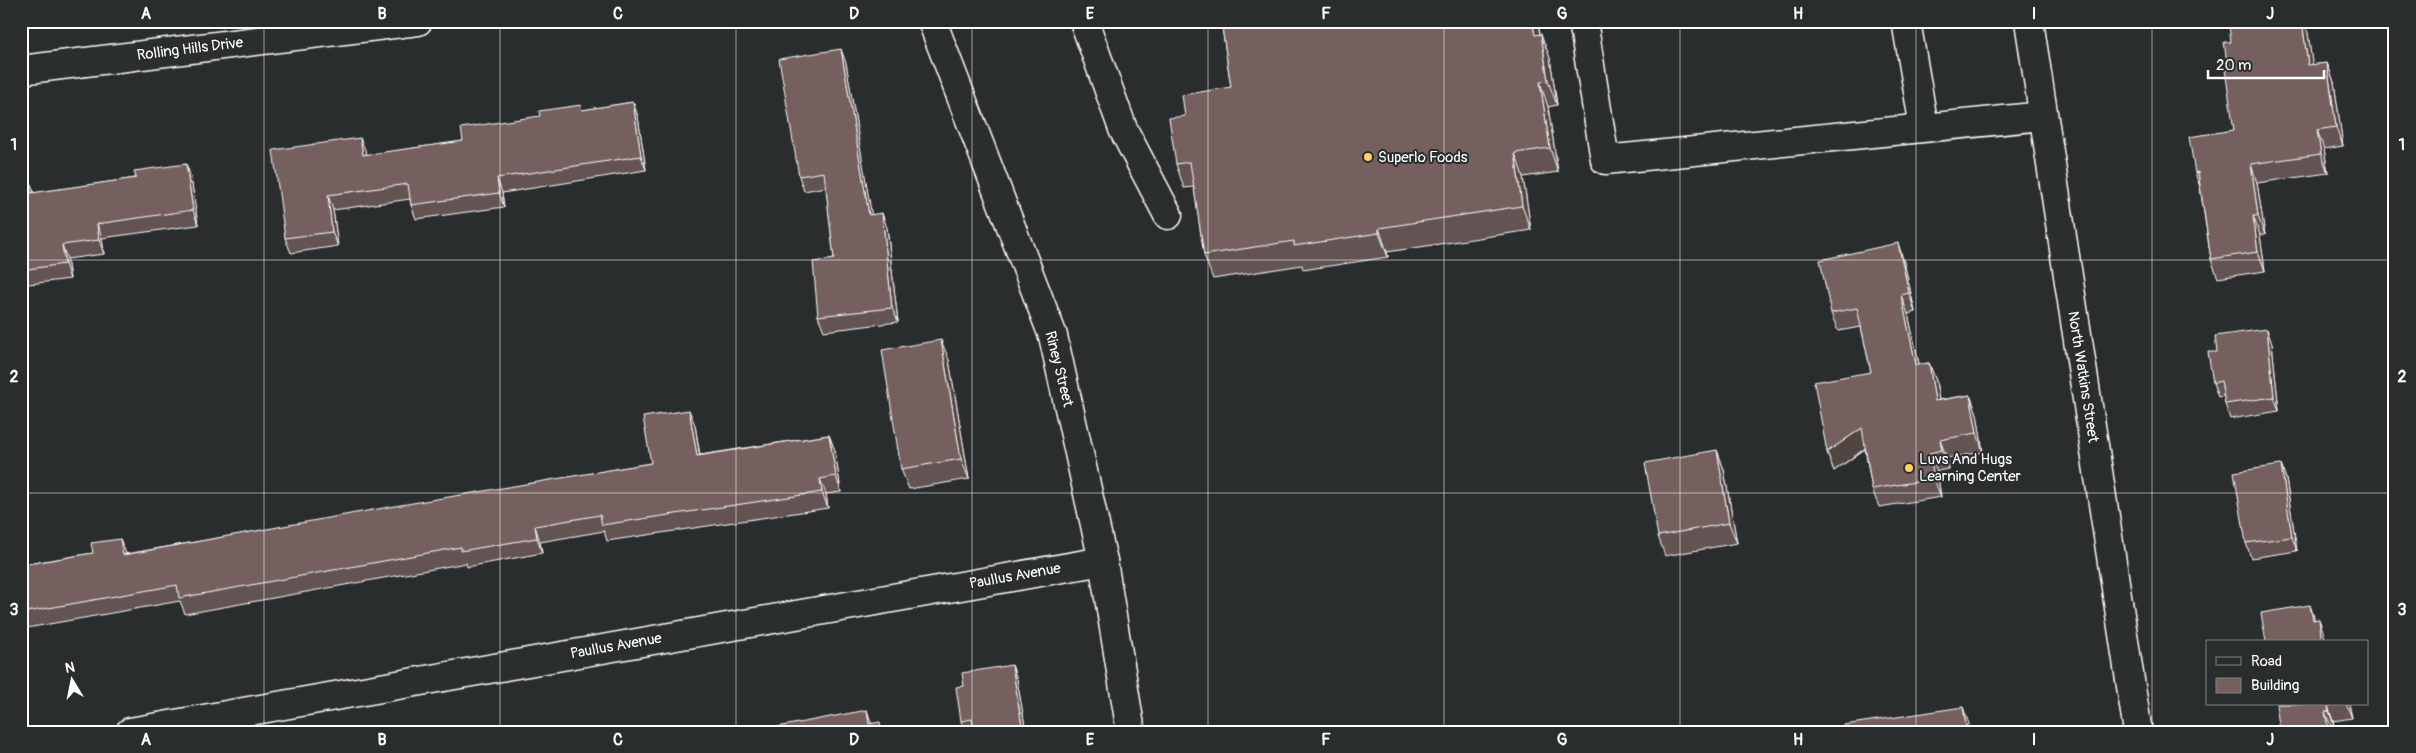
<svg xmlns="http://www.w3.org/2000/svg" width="2416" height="753" font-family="Pangolin,sans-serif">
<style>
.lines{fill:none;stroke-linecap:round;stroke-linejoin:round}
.minor-casing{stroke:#fff;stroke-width:31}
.major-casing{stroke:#fff;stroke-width:31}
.minor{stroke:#2a2d2e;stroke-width:28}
.major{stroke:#2a2d2e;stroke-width:28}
.wall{fill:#645352;stroke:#fff}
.shaded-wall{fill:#514442;stroke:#fff}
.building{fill:#74615f;stroke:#fff}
.grid{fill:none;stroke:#fff;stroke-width:1;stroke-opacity:0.55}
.poi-dot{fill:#ffd166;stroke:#2a2d2e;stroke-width:2}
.labels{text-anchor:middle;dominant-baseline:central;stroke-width:4;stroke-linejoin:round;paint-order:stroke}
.street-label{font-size:15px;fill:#fff;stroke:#2a2d2e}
.poi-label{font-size:15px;fill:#fff;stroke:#2a2d2e;text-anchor:start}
.neatline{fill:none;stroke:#fff;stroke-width:2}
.grid-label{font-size:16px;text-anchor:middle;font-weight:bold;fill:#fff}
</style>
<rect width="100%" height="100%" fill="#2a2d2e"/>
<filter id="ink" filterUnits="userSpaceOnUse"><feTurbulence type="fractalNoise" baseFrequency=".02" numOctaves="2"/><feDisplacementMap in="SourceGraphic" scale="10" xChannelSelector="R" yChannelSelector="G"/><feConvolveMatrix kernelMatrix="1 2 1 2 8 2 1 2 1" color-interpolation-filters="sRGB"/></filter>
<g filter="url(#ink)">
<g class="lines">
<g class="minor-casing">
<g id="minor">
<path d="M 932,21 L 1053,336 L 1103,561 L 1131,732"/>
<path d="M 1084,21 L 1123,129 L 1168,215"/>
<path d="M 1583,21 L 1605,160 L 2043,116"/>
<path d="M 1906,21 L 1924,127"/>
<path d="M 21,70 L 418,21"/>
<path d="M 130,732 L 1103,561"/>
</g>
</g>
<g class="major-casing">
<path id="major" d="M 2029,21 L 2138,732"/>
</g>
<use href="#minor" class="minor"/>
<use href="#major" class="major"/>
</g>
<g class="wall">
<path d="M 1221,21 L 1538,21 L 1540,34 L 1550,58 L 1557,105 L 1548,107 L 1558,172 L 1523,177 L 1531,230 L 1387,252 L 1388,257 L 1303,270 L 1302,265 L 1213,279 L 1204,255 L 1194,187 L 1184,188 L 1176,164 L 1185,116 L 1231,87 Z"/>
<path d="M 2308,33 L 2312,65 L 2327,63 L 2334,82 L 2343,146 L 2324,149 L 2328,173 L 2257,183 L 2265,235 L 2260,235 L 2265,271 L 2218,278 L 2211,259 L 2200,187 L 2195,173 L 2234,130 L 2228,70 Z"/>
<path d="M 846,63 L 871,214 L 887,228 L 898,322 L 824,331 L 818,316 L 834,259 L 826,187 L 804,191 L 799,176 Z"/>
<path d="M 633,102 L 638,117 L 646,170 L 502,193 L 504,207 L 416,219 L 411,205 L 410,199 L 333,210 L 338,246 L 291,253 L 285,238 L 366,152 L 366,155 L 463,141 L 583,110 Z"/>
<path d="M 186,164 L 191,178 L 198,225 L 102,238 L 104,254 L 67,259 L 70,279 L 21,285 L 21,180 L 29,179 L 34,193 L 136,178 Z"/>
<path d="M 1904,262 L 1915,312 L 1908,314 L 1919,364 L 1929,363 L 1936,381 L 1939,400 L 1970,395 L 1977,414 L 1983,452 L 1947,458 L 1949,469 L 1937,471 L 1941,497 L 1879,507 L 1872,489 L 1865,449 L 1834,471 L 1827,452 L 1871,372 L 1861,327 L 1838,331 L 1831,313 Z"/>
<path d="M 2272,344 L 2279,411 L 2230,419 L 2225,404 L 2224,396 L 2218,397 L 2213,383 Z"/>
<path d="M 949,360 L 969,479 L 909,489 L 901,469 Z"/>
<path d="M 695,425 L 700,455 L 829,435 L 835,451 L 841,492 L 826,494 L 828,508 L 607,541 L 604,531 L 540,542 L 542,553 L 467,567 L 466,563 L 185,614 L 180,601 L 21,629 L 21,565 L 93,553 L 120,539 L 126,554 L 651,463 Z"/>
<path d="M 1717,450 L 1724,470 L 1737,543 L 1665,556 L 1658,536 Z"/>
<path d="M 2281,465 L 2286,479 L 2297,551 L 2251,558 L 2246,543 Z"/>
<path d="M 1012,665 L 1017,680 L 1026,732 L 965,732 L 961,721 Z"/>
<path d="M 2276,704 L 2349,704 L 2352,718 L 2333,721 L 2334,726 L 2331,726 Z"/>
</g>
<g class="shaded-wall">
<path d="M 1532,21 L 1538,21 L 1543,59 L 1535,35 Z"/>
<path d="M 2302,21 L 2304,21 L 2308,33 L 2315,84 L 2308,65 Z"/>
<path d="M 1541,34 L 1550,58 L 1557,105 L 1548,81 Z"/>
<path d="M 841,49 L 846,63 L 874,229 L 869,215 Z"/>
<path d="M 2327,63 L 2334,82 L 2343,146 L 2336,127 Z"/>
<path d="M 1540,82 L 1548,107 L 1558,172 L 1550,148 Z"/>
<path d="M 633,102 L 638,117 L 646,170 L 641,156 Z"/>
<path d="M 2317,130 L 2324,149 L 2328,173 L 2321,154 Z"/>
<path d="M 360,138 L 366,152 L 368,170 L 363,155 Z"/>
<path d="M 1515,153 L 1523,177 L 1531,230 L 1522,206 Z"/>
<path d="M 186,164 L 191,178 L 198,225 L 193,210 Z"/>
<path d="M 2251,164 L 2257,183 L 2265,235 L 2258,216 Z"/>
<path d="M 497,178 L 502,193 L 504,207 L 499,193 Z"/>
<path d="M 29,179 L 34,193 L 31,193 Z"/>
<path d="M 328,195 L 333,210 L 338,246 L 332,232 Z"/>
<path d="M 882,213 L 887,228 L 898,322 L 892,308 Z"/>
<path d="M 2253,216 L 2260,235 L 2265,271 L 2258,252 Z"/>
<path d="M 97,224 L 102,238 L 104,254 L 99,240 Z"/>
<path d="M 1379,228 L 1387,252 L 1388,257 L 1379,233 Z"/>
<path d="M 1898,243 L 1904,262 L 1915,312 L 1909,293 Z"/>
<path d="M 62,245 L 67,259 L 70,279 L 65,264 Z"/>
<path d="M 1901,295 L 1908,314 L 1923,383 L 1916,365 Z"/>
<path d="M 2267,329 L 2272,344 L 2279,411 L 2274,397 Z"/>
<path d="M 941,340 L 949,360 L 969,479 L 961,459 Z"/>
<path d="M 1929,363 L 1936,381 L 1942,419 L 1935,401 Z"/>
<path d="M 1970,395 L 1977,414 L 1983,452 L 1977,433 Z"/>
<path d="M 689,410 L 695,425 L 702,472 L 697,456 Z"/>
<path d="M 1862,428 L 1868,446 L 1834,471 L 1827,452 Z"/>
<path d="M 829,435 L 835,451 L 841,492 L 836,476 Z"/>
<path d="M 1940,440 L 1947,458 L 1949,469 L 1942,450 Z"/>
<path d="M 1717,450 L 1724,470 L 1737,543 L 1729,523 Z"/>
<path d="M 1930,453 L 1937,471 L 1941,497 L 1934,479 Z"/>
<path d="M 2281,465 L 2286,479 L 2297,551 L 2292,537 Z"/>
<path d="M 820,479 L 826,494 L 828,508 L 822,492 Z"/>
<path d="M 535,526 L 540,542 L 542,553 L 537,538 Z"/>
<path d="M 120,539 L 126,554 L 123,555 Z"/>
<path d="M 2310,605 L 2315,620 L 2313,620 Z"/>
<path d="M 2319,619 L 2324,634 L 2326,642 L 2322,642 Z"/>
<path d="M 1012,665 L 1017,680 L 1026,732 L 1023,732 Z"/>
<path d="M 2346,704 L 2349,704 L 2352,718 Z"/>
<path d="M 2328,706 L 2333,721 L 2334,726 L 2329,711 Z"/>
<path d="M 1963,707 L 1970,727 L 1971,732 L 1967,732 Z"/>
<path d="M 867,710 L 872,725 L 869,724 Z"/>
<path d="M 2325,712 L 2331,726 L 2332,732 L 2329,732 Z"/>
</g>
<g class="building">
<path d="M 1221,21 L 1532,21 L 1535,35 L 1541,34 L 1548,81 L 1540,82 L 1550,148 L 1515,153 L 1522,206 L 1379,228 L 1379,233 L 1294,246 L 1294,241 L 1204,255 L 1190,162 L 1176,164 L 1169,118 L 1185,116 L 1182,95 L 1231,87 Z"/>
<path d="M 2251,21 L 2302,21 L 2308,65 L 2327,63 L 2336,127 L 2317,130 L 2321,154 L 2251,164 L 2258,216 L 2253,216 L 2258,252 L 2211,259 L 2198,172 L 2195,173 L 2189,137 L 2234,130 L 2225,70 L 2228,70 L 2224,42 L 2231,42 L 2229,25 Z"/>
<path d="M 841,49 L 869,215 L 882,213 L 892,308 L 818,316 L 813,262 L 834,259 L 824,172 L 799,176 L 779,59 Z"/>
<path d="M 633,102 L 641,156 L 497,178 L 499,193 L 411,205 L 408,184 L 328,195 L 332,232 L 285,238 L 273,150 L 360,138 L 363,155 L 463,141 L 461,128 L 540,116 L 539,111 L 581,105 L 582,110 Z"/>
<path d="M 186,164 L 193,210 L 97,224 L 99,240 L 62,245 L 65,264 L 21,270 L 21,180 L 29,179 L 31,193 L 136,178 L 134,171 Z"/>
<path d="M 1898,243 L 1909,293 L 1901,295 L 1916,365 L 1929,363 L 1935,401 L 1970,395 L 1977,433 L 1940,440 L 1942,450 L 1930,453 L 1934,479 L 1872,489 L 1862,428 L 1827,452 L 1814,382 L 1871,372 L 1857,308 L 1831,313 L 1820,260 Z"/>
<path d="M 2267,329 L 2274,397 L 2225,404 L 2221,381 L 2213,383 L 2208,352 L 2217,352 L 2215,336 Z"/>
<path d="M 941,340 L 961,459 L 901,469 L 882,350 Z"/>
<path d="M 689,410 L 697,456 L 829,435 L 836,476 L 820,479 L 822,492 L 602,525 L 600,515 L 535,526 L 537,538 L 461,551 L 461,547 L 179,598 L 177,585 L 21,613 L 21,565 L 93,553 L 91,543 L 120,539 L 123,555 L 389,507 L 651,463 L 643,417 Z"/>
<path d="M 1717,450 L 1729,523 L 1658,536 L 1645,463 Z"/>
<path d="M 2281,465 L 2292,537 L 2246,543 L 2234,472 Z"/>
<path d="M 2310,605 L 2313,620 L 2319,619 L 2322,642 L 2266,642 L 2261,613 Z"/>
<path d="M 1012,665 L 1023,732 L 974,732 L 972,719 L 961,721 L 956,687 L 964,686 L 962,673 Z"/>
<path d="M 2276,704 L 2342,704 L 2328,706 L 2329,711 L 2325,712 L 2329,732 L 2280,732 Z"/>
<path d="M 1963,707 L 1967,732 L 1845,732 L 1844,725 Z"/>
<path d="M 867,710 L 869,724 L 880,722 L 882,732 L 751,732 Z"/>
<path d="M 727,726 L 728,732 L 699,732 Z"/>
<path d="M 684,727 L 684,732 L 660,732 Z"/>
</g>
</g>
<path class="grid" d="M 264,21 L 264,732M 500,21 L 500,732M 736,21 L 736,732M 972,21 L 972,732M 1208,21 L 1208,732M 1444,21 L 1444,732M 1680,21 L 1680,732M 1916,21 L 1916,732M 2152,21 L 2152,732M 21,260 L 2395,260M 21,493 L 2395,493"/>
<g class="poi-dot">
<circle cx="1368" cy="157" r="5"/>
<circle cx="1909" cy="468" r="5"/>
</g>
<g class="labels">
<g class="street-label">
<text transform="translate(190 49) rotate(-7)">Rolling Hills Drive</text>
<text transform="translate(1059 369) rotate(76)">Riney Street</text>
<text transform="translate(2083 377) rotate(81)">North Watkins Street</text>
<text transform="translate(1015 576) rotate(-10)">Paullus Avenue</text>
<text transform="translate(616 646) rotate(-10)">Paullus Avenue</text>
</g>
<g class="poi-label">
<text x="1378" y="157">Superlo Foods</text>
<text x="1919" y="459">Luvs And Hugs<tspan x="1919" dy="17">Learning Center</tspan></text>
</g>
</g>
<rect width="2416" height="753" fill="none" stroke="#2a2d2e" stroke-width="55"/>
<rect x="2206" y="640" width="162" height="65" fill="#2a2d2e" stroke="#7f8182"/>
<rect x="2216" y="657" width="25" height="8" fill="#2a2d2e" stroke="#7f8182"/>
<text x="2251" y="666" font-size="15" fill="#ffffff">Road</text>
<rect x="2216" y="678" width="25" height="15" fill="#74615f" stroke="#7f8182"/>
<text x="2251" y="690" font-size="15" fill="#ffffff">Building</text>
<g transform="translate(72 680) rotate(350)" stroke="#2a2d2e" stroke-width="4" paint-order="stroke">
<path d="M0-4L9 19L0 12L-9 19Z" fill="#ffffff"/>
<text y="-8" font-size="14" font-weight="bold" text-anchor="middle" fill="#ffffff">N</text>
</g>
<path d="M2208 70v8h116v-8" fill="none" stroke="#ffffff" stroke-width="2.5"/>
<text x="2216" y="70" font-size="15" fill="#ffffff" stroke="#2a2d2e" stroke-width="4" paint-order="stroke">20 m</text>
<rect x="28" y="28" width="2360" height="698" class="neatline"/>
<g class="grid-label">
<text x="146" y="19">A</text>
<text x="382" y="19">B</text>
<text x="618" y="19">C</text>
<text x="854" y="19">D</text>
<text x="1090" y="19">E</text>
<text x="1326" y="19">F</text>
<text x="1562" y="19">G</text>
<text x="1798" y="19">H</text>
<text x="2034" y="19">I</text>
<text x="2270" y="19">J</text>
<text x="14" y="150">1</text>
<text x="2402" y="150">1</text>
<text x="14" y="382">2</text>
<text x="2402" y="382">2</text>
<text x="14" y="615">3</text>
<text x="2402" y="615">3</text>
<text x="146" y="745">A</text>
<text x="382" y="745">B</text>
<text x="618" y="745">C</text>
<text x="854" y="745">D</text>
<text x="1090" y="745">E</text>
<text x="1326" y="745">F</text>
<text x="1562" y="745">G</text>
<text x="1798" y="745">H</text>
<text x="2034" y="745">I</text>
<text x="2270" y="745">J</text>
</g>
</svg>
